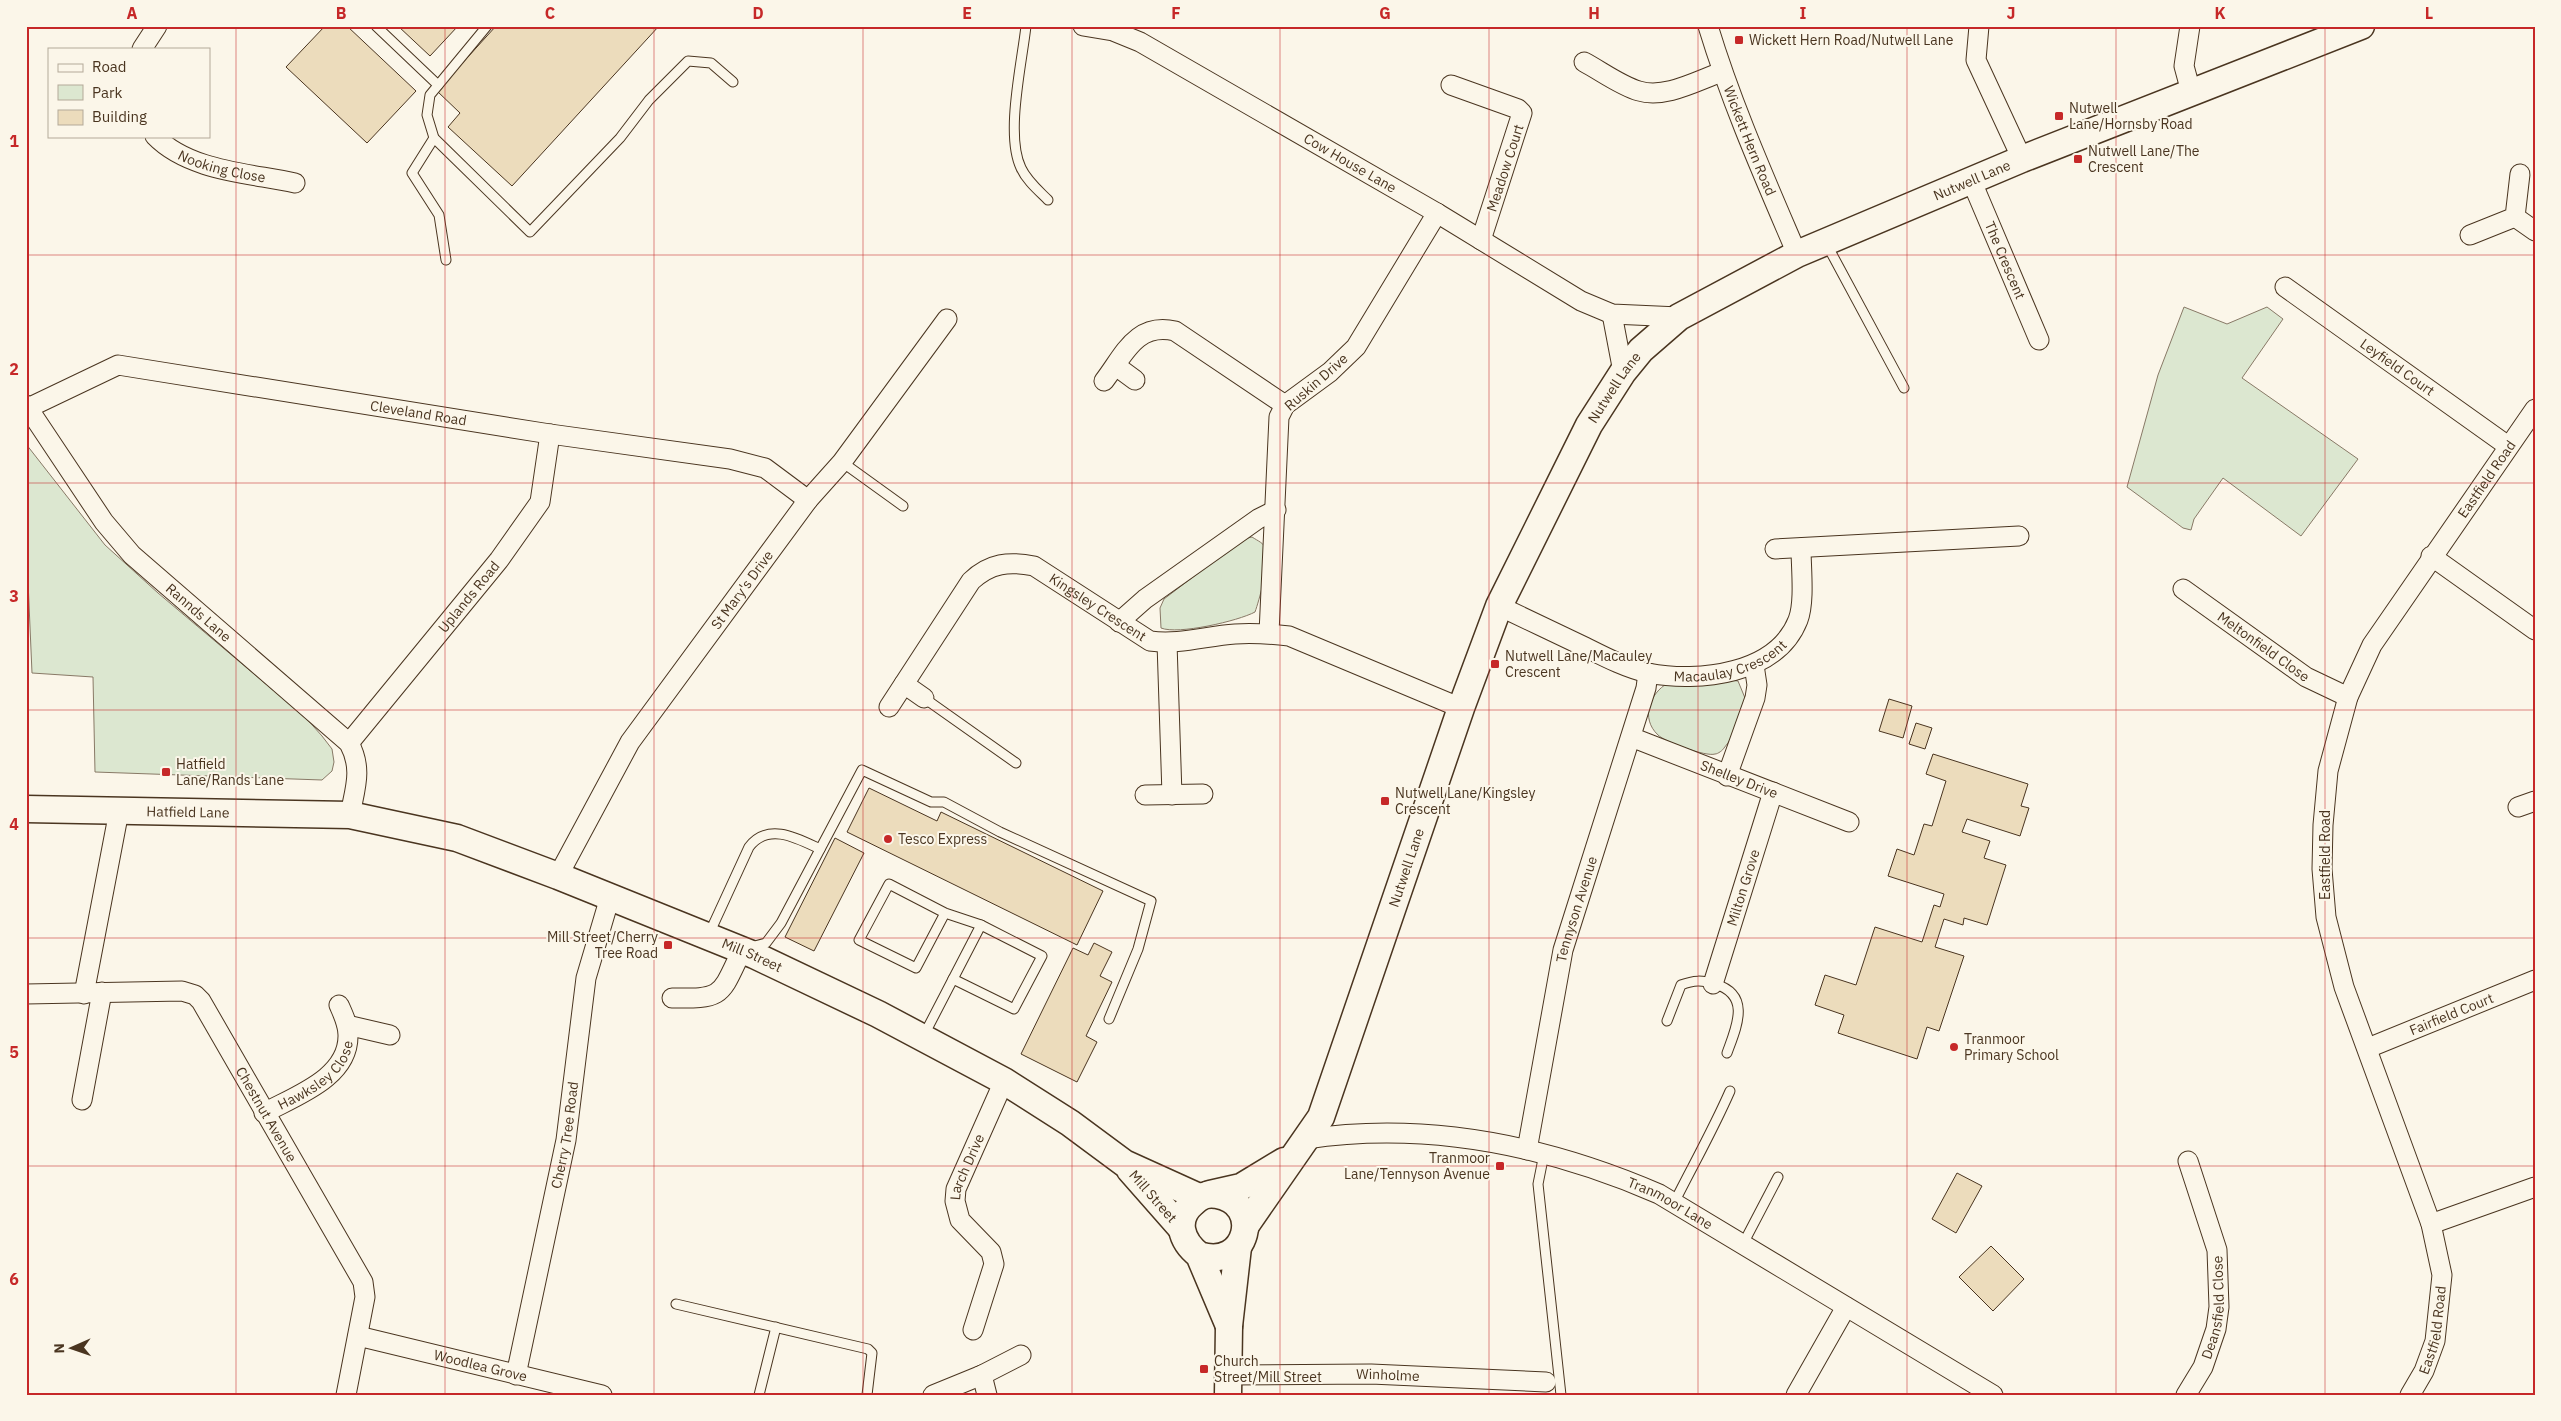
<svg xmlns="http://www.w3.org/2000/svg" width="2561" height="1421" font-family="'IBM Plex Sans',sans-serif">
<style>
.green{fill:#dce7d0;stroke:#887966}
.building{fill:#ecdcbc;stroke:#4a3520}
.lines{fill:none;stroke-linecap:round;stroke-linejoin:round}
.lane-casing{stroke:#4a3520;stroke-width:11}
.street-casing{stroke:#4a3520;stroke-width:21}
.secondary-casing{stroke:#4a3520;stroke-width:29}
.lane{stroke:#fbf6e9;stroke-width:9}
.street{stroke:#fbf6e9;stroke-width:19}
.secondary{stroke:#fbf6e9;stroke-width:26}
.grid{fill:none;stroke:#c62828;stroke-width:1;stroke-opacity:0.55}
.poi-dot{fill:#c62828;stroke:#fbf6e9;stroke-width:2}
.labels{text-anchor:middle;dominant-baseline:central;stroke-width:4;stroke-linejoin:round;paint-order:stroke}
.poi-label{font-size:14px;fill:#4a3520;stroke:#fbf6e9;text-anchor:start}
.street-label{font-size:14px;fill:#4a3520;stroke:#fbf6e9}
.neatline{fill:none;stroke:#c62828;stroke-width:2}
.grid-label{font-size:16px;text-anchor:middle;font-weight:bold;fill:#c62828}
</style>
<rect width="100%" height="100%" fill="#fbf6e9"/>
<g class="green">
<path d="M 2184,307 L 2227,324 L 2267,307 L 2283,319 L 2242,378 L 2358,459 L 2301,536 L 2223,478 L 2194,519 L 2191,530 L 2183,528 L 2127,487 L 2158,375 Z"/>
<path d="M 26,444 L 105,545 L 158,593 L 305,717 L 322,736 L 332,749 L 334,762 L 332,771 L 322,780 L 95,772 L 93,677 L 32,673 L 26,535 Z"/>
<path d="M 1252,537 C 1258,541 1264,543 1267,550 C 1270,561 1259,601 1255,612 C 1238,621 1178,635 1161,628 L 1160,608 L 1164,599 L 1243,539 Z"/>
<path d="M 1730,680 L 1738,681 L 1745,698 C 1739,714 1736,735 1724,748 C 1723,750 1718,754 1715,754 C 1706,757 1665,742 1658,735 C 1640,718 1650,693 1668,683 Z"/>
</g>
<g class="building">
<path d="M 325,26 L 347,26 L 416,91 L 367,143 L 286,67 Z"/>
<path d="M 398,26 L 458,26 L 430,56 Z"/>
<path d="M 496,26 L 659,26 L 512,186 L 448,127 L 460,113 L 437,91 Z"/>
<path d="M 1889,699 L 1912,706 L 1903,738 L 1879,731 Z"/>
<path d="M 1916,723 L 1932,728 L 1925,749 L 1909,744 Z"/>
<path d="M 1933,754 L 2028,784 L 2021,806 L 2029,808 L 2020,836 L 1967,819 L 1962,832 L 1990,841 L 1984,858 L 2006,865 L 1987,925 L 1964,918 L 1963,925 L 1944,919 L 1935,947 L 1964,956 L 1939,1031 L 1927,1027 L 1917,1059 L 1838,1033 L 1844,1015 L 1815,1005 L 1825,975 L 1856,985 L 1875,927 L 1922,942 L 1934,905 L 1940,907 L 1944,894 L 1888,876 L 1897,849 L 1914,855 L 1924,824 L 1932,826 L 1946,781 L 1926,774 Z"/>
<path d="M 869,788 L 937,821 L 941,812 L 1103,891 L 1077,945 L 847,832 Z"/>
<path d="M 835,838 L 864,853 L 814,951 L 785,937 Z"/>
<path d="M 1094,943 L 1112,952 L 1100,976 L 1112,982 L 1086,1036 L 1097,1042 L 1077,1082 L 1021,1054 L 1073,948 L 1088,955 Z"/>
<path d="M 1957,1173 L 1982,1186 L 1956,1233 L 1932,1219 Z"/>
<path d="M 1991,1246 L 2024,1279 L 1993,1311 L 1959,1277 Z"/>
</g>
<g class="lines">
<g class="lane-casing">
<g id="lane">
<path d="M 376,26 L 438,85"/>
<path d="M 487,26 L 430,95 L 427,115 L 434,138 L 530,232 L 620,138 L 649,100 L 688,61 L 711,63 L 733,82"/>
<path d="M 1026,26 C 1022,63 1005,135 1021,168 C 1027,181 1038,190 1048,200"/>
<path d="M 434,138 L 412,173 L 439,215 L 446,260"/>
<path d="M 1827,245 L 1904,388"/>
<path d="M 842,462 L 903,506"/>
<path d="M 924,698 L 1016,763"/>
<path d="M 709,934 L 749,847 C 768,822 797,838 820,849"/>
<path d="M 751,947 L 766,943 L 781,923 L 862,770 L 931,802 L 944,802 L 1000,832 L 1151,901 L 1138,949 L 1109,1019"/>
<path d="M 953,979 L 1014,1009 L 1042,956 L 981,925"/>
<path d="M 1667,1021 L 1681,985 C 1694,980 1702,980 1715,984 C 1752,995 1736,1028 1727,1053"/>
<path d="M 924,1035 L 981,925 L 945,913 L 889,884 L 859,940 L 916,968 L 945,913"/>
<path d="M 1544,1154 L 1538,1184 L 1561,1395"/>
<path d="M 1674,1203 C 1693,1165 1713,1130 1730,1091"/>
<path d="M 1743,1244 L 1778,1177"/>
<path d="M 676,1304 L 868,1349 L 872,1353 L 867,1395"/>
<path d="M 759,1395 L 776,1327"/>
</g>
</g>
<g class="street-casing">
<g id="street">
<path id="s1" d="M 1083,26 L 1113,31 L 1140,42 L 1437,213 L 1581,301 L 1612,314 L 1679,317"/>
<path id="s2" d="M 1708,26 C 1732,105 1765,179 1797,254"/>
<path d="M 1979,26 L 1976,60 L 2022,159"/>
<path d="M 2190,26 L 2184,66 L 2191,92"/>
<path d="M 142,49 L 157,26"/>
<path d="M 1584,62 C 1601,71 1621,86 1639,91 C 1666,99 1698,80 1722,72"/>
<path d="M 1451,85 L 1518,109 L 1522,113 L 1481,240"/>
<path id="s3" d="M 155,136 C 189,171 249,173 295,183"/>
<path id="s4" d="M 1972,182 L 2039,340"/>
<path d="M 2515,217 L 2535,231"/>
<path d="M 2470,235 L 2515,217 L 2520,174"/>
<path id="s5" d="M 2285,287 L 2508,446"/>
<path d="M 1612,314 L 1623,372"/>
<path d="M 1116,366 L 1135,380"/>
<path d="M 1104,381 C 1124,355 1136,322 1175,331 L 1285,405"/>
<path id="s6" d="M 26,405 L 104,522 L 132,555 L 349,743 C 363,769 355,788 350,815"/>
<path id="s7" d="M 28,408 L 118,365 L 550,434 L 730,459 L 765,468 L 808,500"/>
<path d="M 1775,549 L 2019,536"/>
<path d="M 2431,556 L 2535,630"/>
<path id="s8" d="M 2183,589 L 2306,677 L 2348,697"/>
<path id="s9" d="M 1499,606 C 1528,620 1556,633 1585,647 C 1605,657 1626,668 1648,673 C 1699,683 1777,674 1798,620 C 1805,602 1801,568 1801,548"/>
<path d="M 1119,622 L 1145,599 L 1258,519 L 1276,510"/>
<path d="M 1269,633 L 1279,417 L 1285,405 L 1330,372 L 1356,347 L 1437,213"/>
<path d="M 1167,643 L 1172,795"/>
<path d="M 904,684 L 924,698"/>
<path id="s10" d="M 889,707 L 971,581 C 990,563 1009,561 1034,566 L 1150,641 C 1179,645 1206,636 1235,634 C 1253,633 1271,634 1289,636 L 1461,708"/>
<path id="s11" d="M 1631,737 L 1849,822"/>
<path id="s12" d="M 349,743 L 499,560 L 540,502 L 550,434"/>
<path d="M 1727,776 L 1755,698 L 1757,685 L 1754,665"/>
<path d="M 1145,795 L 1203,794"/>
<path d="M 2518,807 L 2535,801"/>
<path id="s13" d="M 558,876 L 630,742 L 808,500 L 842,462 L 947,319"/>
<path id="s14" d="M 1713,984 L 1773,792"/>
<path id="s15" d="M 26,994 L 182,991 L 195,995 L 201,1001 L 363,1282 L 365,1297 L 346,1395"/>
<path d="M 84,994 L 119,811"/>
<path d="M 672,998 C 724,999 720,996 742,950"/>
<path d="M 347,1025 L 390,1035"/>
<path id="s16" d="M 2368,1048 L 2535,980"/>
<path d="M 82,1100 L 102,992"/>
<path id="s17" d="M 264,1113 C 295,1096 349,1078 348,1035 C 348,1024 343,1014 339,1005"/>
<path id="s18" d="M 1306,1139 C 1427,1121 1548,1146 1659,1194 L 1993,1395"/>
<path id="s19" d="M 1527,1150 L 1563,950 L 1646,688 L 1648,673"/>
<path d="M 2431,1224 L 2535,1187"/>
<path id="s20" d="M 973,1330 L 994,1264 L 991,1252 L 960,1220 L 955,1201 L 956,1189 L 1004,1081"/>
<path id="s21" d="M 358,1336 L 602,1395"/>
<path id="s22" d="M 516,1375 L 566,1140 L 586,978 L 610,897"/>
<path d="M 982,1375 L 987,1395"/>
<path id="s23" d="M 1229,1375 L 1371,1374 L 1546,1382"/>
<path d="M 933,1395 L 982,1375 L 1021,1355"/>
<path d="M 1796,1395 L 1846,1307"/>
<path id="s24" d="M 2186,1395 L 2203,1367 L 2216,1329 L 2219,1307 L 2217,1250 L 2188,1161"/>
<path id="s25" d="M 2410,1395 L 2424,1371 L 2435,1341 L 2442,1275 L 2431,1224 L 2344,987 L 2326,917 L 2322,869 L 2323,825 L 2328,771 L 2348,697 L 2372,645 L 2535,409"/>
</g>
</g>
<g class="secondary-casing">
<g id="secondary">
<path id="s26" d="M 26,809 L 350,815 L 457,838 L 558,876 L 754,955 L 878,1014 L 1004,1081 L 1070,1123 L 1124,1163 L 1199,1197"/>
<path id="s27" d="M 1130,1170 L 1181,1228"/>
<path d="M 1210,1194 L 1241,1187 L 1284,1161"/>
<path id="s28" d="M 1246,1225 L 1321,1117 L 1461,708 L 1499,606 L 1589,425 L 1623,372 L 1641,350 L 1679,317 L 1797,254 L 2022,159 L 2361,26"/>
<path d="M 1199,1255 C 1248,1271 1264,1203 1217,1195 C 1207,1193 1200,1196 1193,1203 C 1174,1219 1181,1241 1199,1255 L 1229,1326"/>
<path d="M 1228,1395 L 1229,1326 L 1238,1247"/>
</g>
</g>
<use href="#lane" class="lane"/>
<use href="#street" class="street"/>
<use href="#secondary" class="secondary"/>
</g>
<path class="grid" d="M 236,26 L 236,1395M 445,26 L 445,1395M 654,26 L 654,1395M 863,26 L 863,1395M 1072,26 L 1072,1395M 1280,26 L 1280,1395M 1489,26 L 1489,1395M 1698,26 L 1698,1395M 1907,26 L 1907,1395M 2116,26 L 2116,1395M 2325,26 L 2325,1395M 26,255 L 2535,255M 26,483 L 2535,483M 26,710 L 2535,710M 26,938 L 2535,938M 26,1166 L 2535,1166"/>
<g class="poi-dot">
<rect x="1734" y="35" width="10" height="10" rx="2.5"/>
<rect x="2054" y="111" width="10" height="10" rx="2.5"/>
<rect x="2073" y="154" width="10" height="10" rx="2.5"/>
<rect x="1490" y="659" width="10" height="10" rx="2.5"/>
<rect x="161" y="767" width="10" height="10" rx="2.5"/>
<rect x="1380" y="796" width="10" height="10" rx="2.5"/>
<circle cx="888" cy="839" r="5"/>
<rect x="663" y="940" width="10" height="10" rx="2.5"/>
<circle cx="1954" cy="1047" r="5"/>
<rect x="1495" y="1161" width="10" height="10" rx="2.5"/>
<rect x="1199" y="1364" width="10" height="10" rx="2.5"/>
</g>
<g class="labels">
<g class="poi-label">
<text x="1749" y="40">Wickett Hern Road/Nutwell Lane</text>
<text x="2069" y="108">Nutwell<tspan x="2069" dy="16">Lane/Hornsby Road</tspan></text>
<text x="2088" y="151">Nutwell Lane/The<tspan x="2088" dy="16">Crescent</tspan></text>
<text x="1505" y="656">Nutwell Lane/Macauley<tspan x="1505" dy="16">Crescent</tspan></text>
<text x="176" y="764">Hatfield<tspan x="176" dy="16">Lane/Rands Lane</tspan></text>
<text x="1395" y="793">Nutwell Lane/Kingsley<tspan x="1395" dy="16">Crescent</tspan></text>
<text x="898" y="839">Tesco Express</text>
<text x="658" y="937" text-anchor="end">Mill Street/Cherry<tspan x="658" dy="16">Tree Road</tspan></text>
<text x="1964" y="1039">Tranmoor<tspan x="1964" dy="16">Primary School</tspan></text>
<text x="1490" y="1158" text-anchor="end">Tranmoor<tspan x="1490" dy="16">Lane/Tennyson Avenue</tspan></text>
<text x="1214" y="1361">Church<tspan x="1214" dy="16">Street/Mill Street</tspan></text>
</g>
<g class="street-label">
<text stroke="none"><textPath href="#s2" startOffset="122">Wickett Hern Road</textPath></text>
<text stroke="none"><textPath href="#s1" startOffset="302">Cow House Lane</textPath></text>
<text stroke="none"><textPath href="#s3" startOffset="75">Nooking Close</textPath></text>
<text transform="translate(1505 168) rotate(-72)">Meadow Court</text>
<text stroke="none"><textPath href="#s28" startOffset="1340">Nutwell Lane</textPath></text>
<text stroke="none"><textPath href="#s4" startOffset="85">The Crescent</textPath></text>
<text stroke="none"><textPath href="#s5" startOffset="138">Leyfield Court</textPath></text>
<text transform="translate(1316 382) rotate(-41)">Ruskin Drive</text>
<text stroke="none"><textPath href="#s28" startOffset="920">Nutwell Lane</textPath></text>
<text stroke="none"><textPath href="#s7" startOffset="404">Cleveland Road</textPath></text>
<text stroke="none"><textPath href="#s25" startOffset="985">Eastfield Road</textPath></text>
<text stroke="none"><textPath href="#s13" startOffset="341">St Mary's Drive</textPath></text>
<text stroke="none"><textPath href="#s12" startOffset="189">Uplands Road</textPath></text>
<text stroke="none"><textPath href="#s10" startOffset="294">Kingsley Crescent</textPath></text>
<text stroke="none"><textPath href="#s6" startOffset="272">Rannds Lane</textPath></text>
<text stroke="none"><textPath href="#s8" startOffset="99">Meltonfield Close</textPath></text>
<text stroke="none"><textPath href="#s9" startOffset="249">Macaulay Crescent</textPath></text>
<text stroke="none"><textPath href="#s11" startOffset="116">Shelley Drive</textPath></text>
<text stroke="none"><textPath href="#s26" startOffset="162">Hatfield Lane</textPath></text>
<text transform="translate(2325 855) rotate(-90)">Eastfield Road</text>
<text stroke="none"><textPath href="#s28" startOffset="395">Nutwell Lane</textPath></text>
<text stroke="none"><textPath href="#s14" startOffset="101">Milton Grove</textPath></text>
<text stroke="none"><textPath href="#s19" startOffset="246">Tennyson Avenue</textPath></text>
<text stroke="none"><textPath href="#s26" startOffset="751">Mill Street</textPath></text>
<text stroke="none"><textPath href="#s16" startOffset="90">Fairfield Court</textPath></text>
<text stroke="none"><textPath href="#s17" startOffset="66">Hawksley Close</textPath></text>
<text stroke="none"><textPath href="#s15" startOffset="309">Chestnut Avenue</textPath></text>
<text stroke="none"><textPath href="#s22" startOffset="245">Cherry Tree Road</textPath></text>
<text stroke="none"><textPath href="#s20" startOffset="182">Larch Drive</textPath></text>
<text stroke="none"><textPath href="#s27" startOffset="35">Mill Street</textPath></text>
<text stroke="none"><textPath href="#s18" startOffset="376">Tranmoor Lane</textPath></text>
<text stroke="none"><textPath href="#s24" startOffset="94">Deansfield Close</textPath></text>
<text stroke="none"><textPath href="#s25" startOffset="70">Eastfield Road</textPath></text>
<text stroke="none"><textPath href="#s21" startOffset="126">Woodlea Grove</textPath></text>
<text stroke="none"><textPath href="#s23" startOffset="159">Winholme</textPath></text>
</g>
</g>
<rect width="2561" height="1421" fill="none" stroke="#fbf6e9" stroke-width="55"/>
<rect x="48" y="48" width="162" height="90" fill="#fbf6e9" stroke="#b4a999"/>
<rect x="58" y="64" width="25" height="8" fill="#fbf6e9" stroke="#b4a999"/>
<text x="92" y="72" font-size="15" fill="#4a3520">Road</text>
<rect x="58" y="85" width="25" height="15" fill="#dce7d0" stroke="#b4a999"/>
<text x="92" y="98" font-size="15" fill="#4a3520">Park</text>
<rect x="58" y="110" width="25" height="15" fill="#ecdcbc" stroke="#b4a999"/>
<text x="92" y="122" font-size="15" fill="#4a3520">Building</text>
<g transform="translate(72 1348) rotate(268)" stroke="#fbf6e9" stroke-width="4" paint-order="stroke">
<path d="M0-4L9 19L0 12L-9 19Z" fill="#4a3520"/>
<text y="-8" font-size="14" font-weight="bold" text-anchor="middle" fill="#4a3520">N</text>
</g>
<rect x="28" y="28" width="2506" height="1366" class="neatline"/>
<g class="grid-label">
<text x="132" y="19">A</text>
<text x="341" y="19">B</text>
<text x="550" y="19">C</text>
<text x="758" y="19">D</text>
<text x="967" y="19">E</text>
<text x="1176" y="19">F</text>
<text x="1385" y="19">G</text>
<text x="1594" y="19">H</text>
<text x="1803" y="19">I</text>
<text x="2011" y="19">J</text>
<text x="2220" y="19">K</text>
<text x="2429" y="19">L</text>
<text x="14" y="147">1</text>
<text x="14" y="375">2</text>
<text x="14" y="602">3</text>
<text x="14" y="830">4</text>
<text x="14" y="1058">5</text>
<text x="14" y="1285">6</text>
</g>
</svg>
